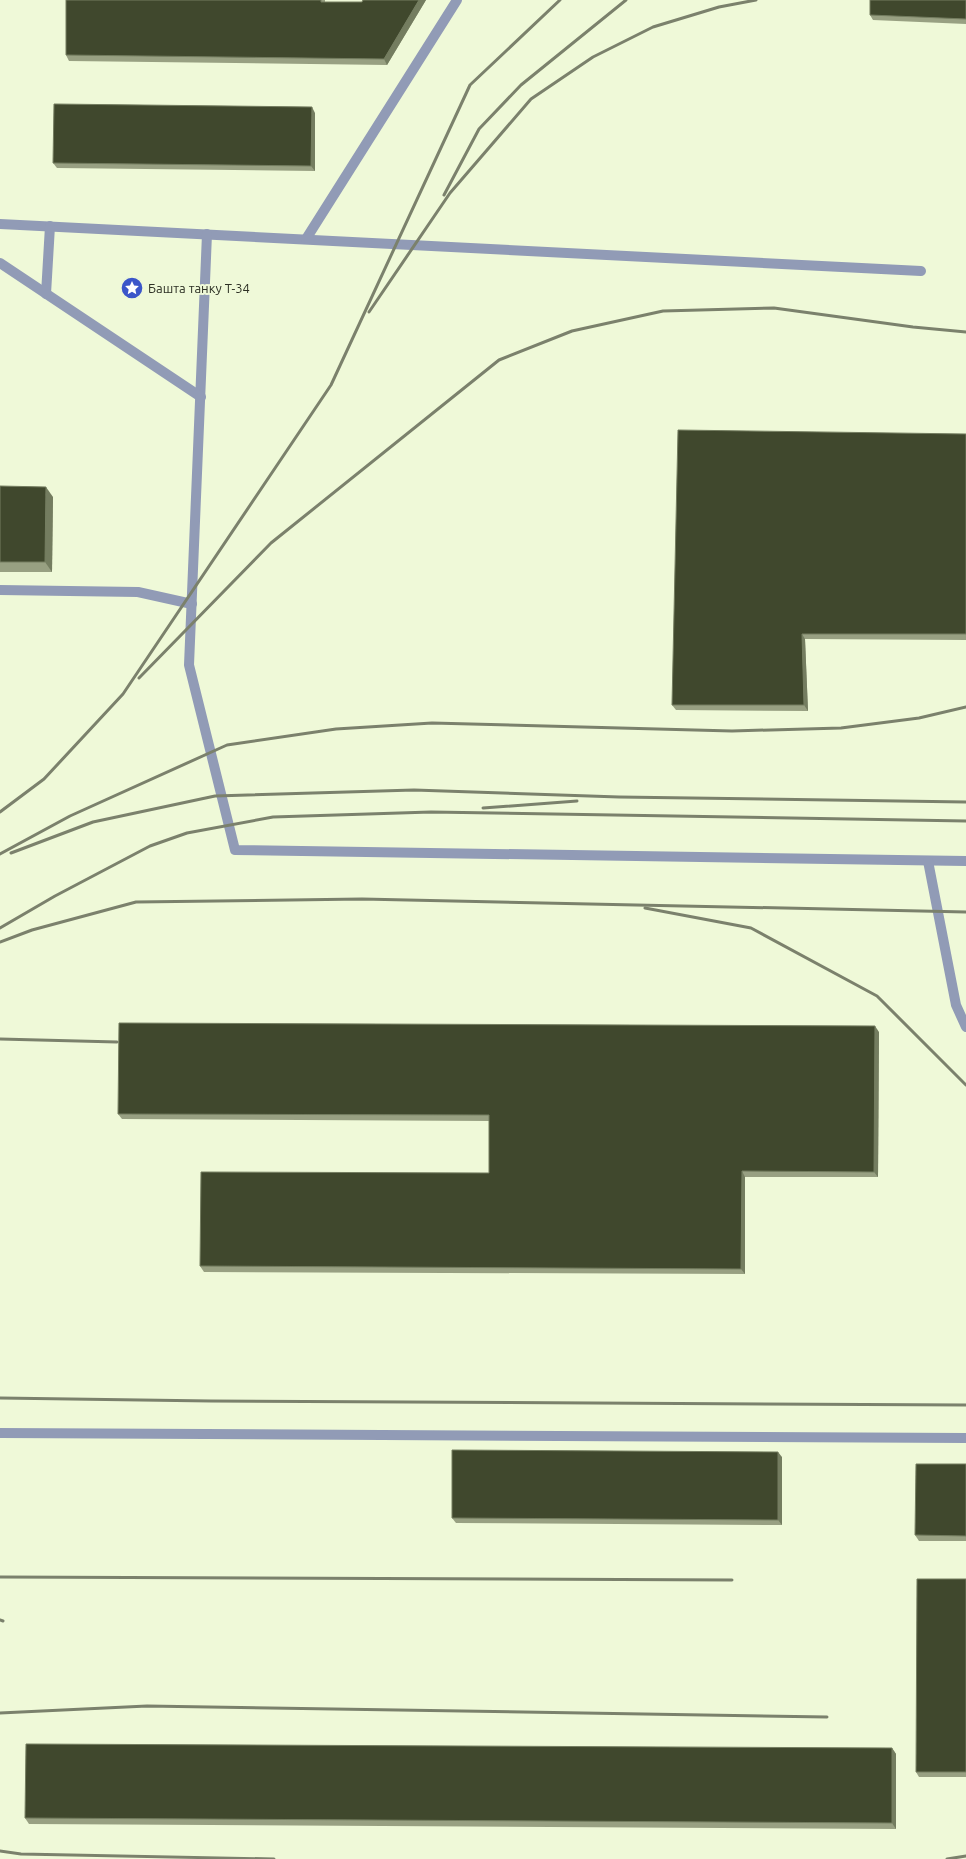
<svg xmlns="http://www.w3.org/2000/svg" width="966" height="1859" font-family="Ubuntu,sans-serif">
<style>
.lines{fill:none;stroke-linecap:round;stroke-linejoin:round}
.service{stroke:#919bb6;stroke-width:10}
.rail{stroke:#7b816c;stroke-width:3}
.wall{fill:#98a082}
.shaded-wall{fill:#747d60}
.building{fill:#40482d;stroke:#747d60}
.labels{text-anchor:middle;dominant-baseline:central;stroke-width:4;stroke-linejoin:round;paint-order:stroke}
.poi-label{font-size:13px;fill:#2d3024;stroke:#eff9d8;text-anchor:start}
</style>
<rect width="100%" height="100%" fill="#eff9d8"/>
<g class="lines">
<g class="service">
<path d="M 0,224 L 921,271"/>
<path d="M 207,234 L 189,665 L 235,850 L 966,861"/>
<path d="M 306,239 L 457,0"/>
<path d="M 0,263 L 201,397"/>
<path d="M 46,294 L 50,226"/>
<path d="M 0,590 L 138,592 L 192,604"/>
<path d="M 928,861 L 956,1005 L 966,1027"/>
<path d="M 0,1433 L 966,1438"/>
</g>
<g class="rail">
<path d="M 444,195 L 479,129 L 521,85 L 626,0"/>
<path d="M 369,312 L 450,193 L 531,99 L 593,57 L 653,27 L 719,7 L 756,0"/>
<path d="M 139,678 L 271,543 L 499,360 L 572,331 L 663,311 L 774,308 L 913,327 L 966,332"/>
<path d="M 483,808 L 577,801"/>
<path d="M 0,812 L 44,779 L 123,694 L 331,385 L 470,85 L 560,0"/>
<path d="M 11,853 L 93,822 L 215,796 L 414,790 L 619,797 L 966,802"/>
<path d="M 0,854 L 70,816 L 227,745 L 336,729 L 432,723 L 732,731 L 841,728 L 919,718 L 966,707"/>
<path d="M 645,908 L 751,928 L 877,996 L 966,1085"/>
<path d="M 0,928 L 55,896 L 150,846 L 187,833 L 273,817 L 431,812 L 966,821"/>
<path d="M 0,942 L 32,930 L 136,902 L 362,899 L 966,912"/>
<path d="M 0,1039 L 117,1042"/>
<path d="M 0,1398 L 211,1401 L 966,1405"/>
<path d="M 0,1577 L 732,1580"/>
<path d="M 0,1620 L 3,1621"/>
<path d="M 0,1713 L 147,1706 L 827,1717"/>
<path d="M 0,1851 L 21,1854 L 274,1859"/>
<path d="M 947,1859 L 966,1856"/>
</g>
</g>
<g class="wall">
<path d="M 66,0 L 325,0 L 325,2 L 362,2 L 363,0 L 426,0 L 387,65 L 69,61 L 66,55 Z"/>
<path d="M 966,0 L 966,24 L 873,20 L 870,15 Z"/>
<path d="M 315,113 L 315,171 L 57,168 L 53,163 Z"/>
<path d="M 966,434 L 966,640 L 805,639 L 808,711 L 676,710 L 672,705 Z"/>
<path d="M 0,486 L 53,497 L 52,572 L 0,572 Z"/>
<path d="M 879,1032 L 878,1177 L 745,1177 L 745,1274 L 204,1272 L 200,1266 L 489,1173 L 489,1121 L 122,1119 L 118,1114 Z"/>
<path d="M 782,1457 L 782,1525 L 456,1523 L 452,1518 Z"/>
<path d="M 966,1464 L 966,1541 L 919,1541 L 915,1535 Z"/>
<path d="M 966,1579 L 966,1777 L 919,1777 L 916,1772 Z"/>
<path d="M 892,1748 L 896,1754 L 896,1829 L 29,1824 L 25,1818 Z"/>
</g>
<g class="shaded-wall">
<path d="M 419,0 L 426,0 L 387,65 L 384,59 Z"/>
<path d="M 312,107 L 315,113 L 315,171 L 311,166 Z"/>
<path d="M 46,487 L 53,497 L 52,572 L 45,562 Z"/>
<path d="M 802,634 L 805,639 L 808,711 L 804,705 Z"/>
<path d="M 875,1026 L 879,1032 L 878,1177 L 874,1172 Z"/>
<path d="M 742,1171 L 745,1177 L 745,1274 L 741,1269 Z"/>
<path d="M 778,1452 L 782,1457 L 782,1525 L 778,1520 Z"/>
<path d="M 892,1748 L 896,1754 L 896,1829 L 892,1823 Z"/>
</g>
<g class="building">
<path d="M 66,0 L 321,0 L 321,2 L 362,2 L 363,0 L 419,0 L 384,59 L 66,55 Z"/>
<path d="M 870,0 L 966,0 L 966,19 L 870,15 Z"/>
<path d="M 54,104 L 312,107 L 311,166 L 53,163 Z"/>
<path d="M 678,430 L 966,434 L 966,634 L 802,634 L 804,705 L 672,705 Z"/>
<path d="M 0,486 L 46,487 L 45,562 L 0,562 Z"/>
<path d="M 119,1023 L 875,1026 L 874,1172 L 742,1171 L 741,1269 L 200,1266 L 201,1172 L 489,1173 L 489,1115 L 118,1114 Z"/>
<path d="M 452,1450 L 778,1452 L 778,1520 L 452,1518 Z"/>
<path d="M 916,1464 L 966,1464 L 966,1536 L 915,1535 Z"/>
<path d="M 917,1579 L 966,1579 L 966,1772 L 916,1772 Z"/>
<path d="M 26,1744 L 892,1748 L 892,1823 L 25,1818 Z"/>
</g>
<defs>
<g id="sight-disc" transform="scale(1.15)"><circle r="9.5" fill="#3b56c9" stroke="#eff9d8"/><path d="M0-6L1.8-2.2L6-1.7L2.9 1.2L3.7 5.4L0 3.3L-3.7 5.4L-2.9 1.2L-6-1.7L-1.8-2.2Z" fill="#fff"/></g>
</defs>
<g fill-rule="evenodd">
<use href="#sight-disc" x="132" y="288"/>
</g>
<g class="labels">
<g class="poi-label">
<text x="148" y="288">Башта танку Т-34</text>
</g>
</g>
</svg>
